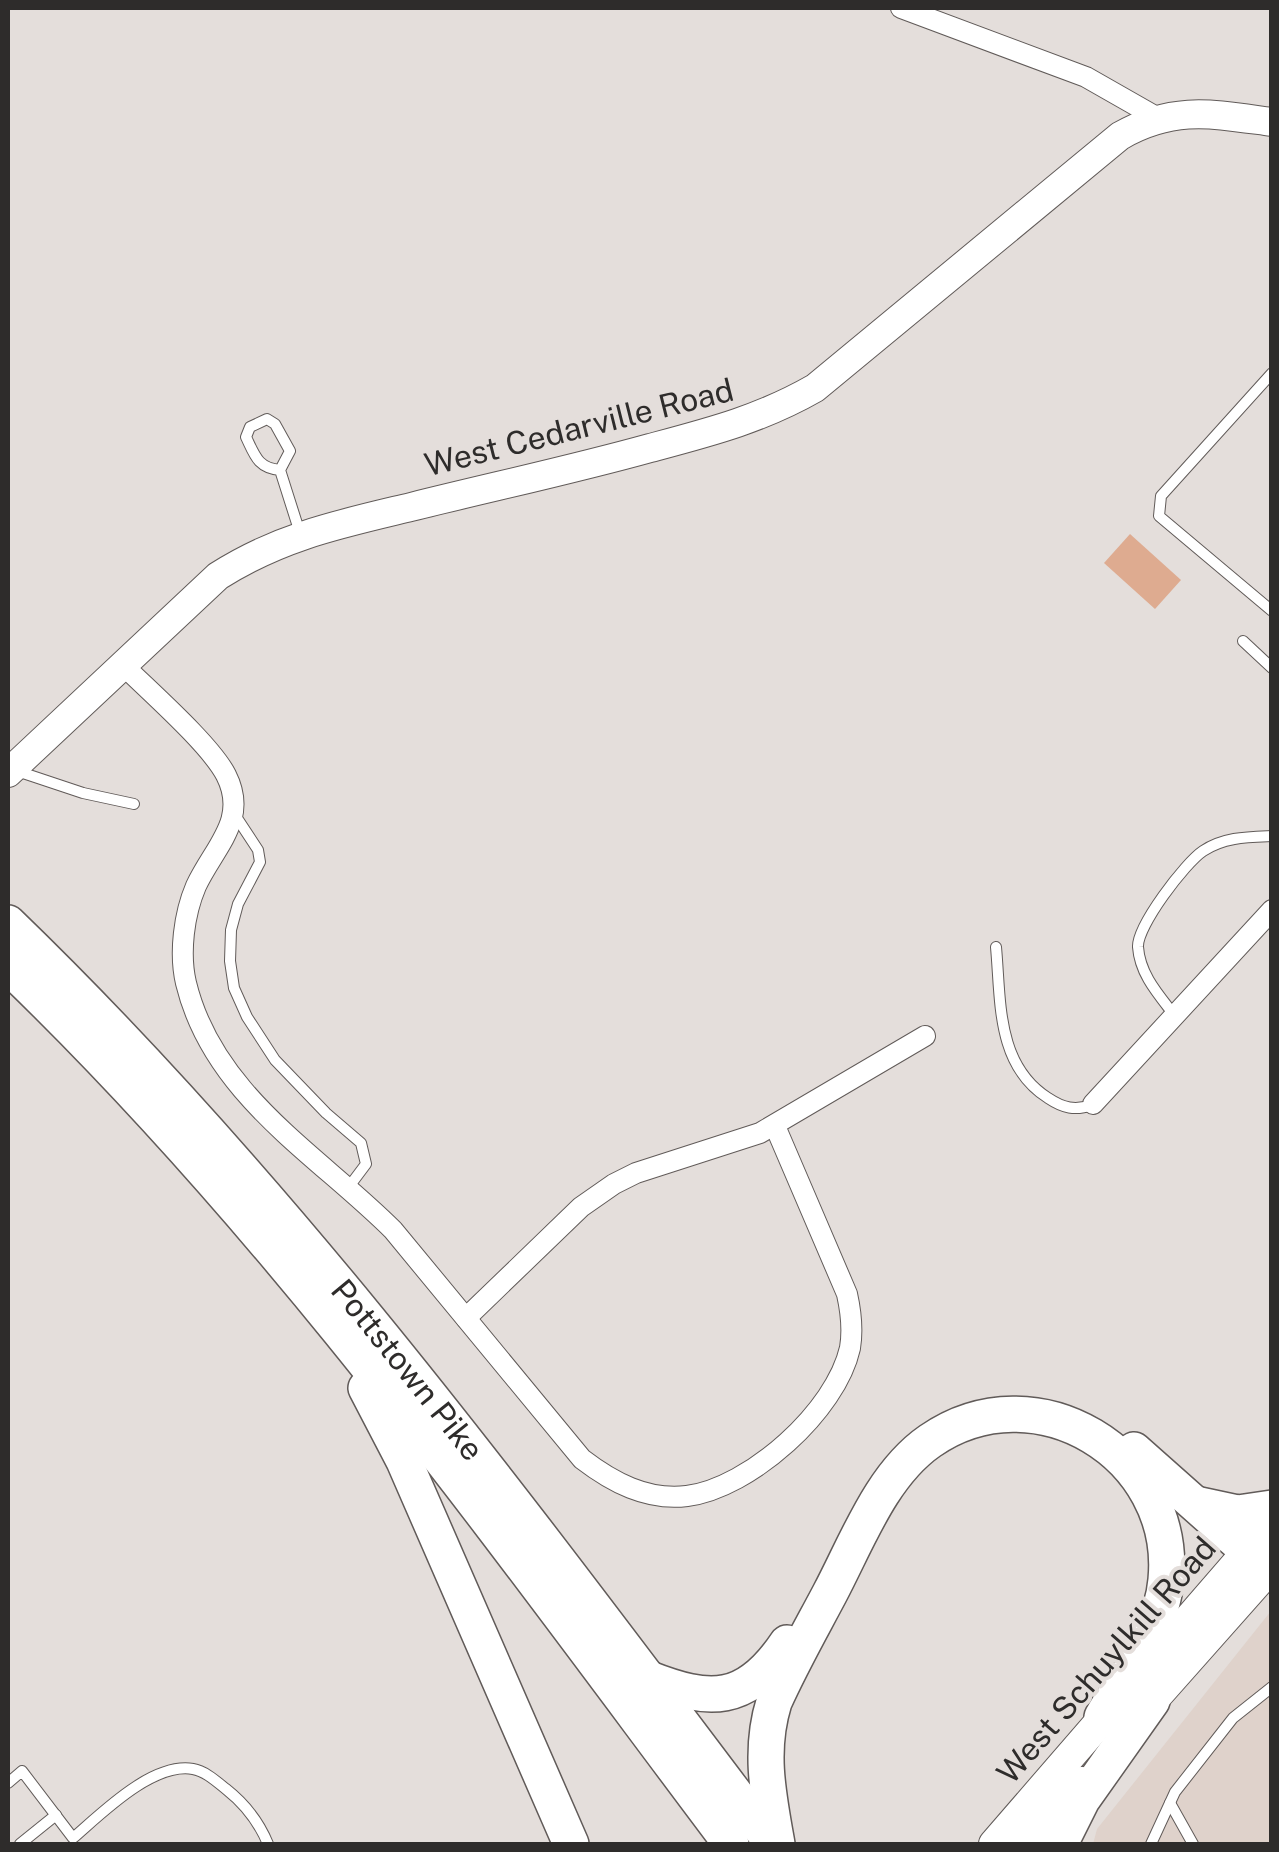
<svg xmlns="http://www.w3.org/2000/svg" width="1279" height="1852" font-family="'Public Sans',sans-serif">
<style>
.built{fill:#dfd2cb}
.green{fill:#deab90}
.lines{fill:none;stroke-linecap:round;stroke-linejoin:round}
.lane-casing{stroke:#615b59;stroke-width:12}
.street-casing{stroke:#615b59;stroke-width:22}
.secondary-casing{stroke:#615b59;stroke-width:30}
.primary-casing{stroke:#615b59;stroke-width:32}
.highway-casing{stroke:#615b59;stroke-width:38}
.lane{stroke:#fff;stroke-width:10}
.street{stroke:#fff;stroke-width:20}
.secondary{stroke:#fff;stroke-width:28}
.primary{stroke:#fff;stroke-width:30}
.highway{stroke:#fff;stroke-width:35}
.labels{text-anchor:middle;dominant-baseline:central;stroke-width:8;stroke-linejoin:round;paint-order:stroke}
.street-label{font-size:32px;fill:#2e2c2b;stroke:#e4dedb}
</style>
<rect width="100%" height="100%" fill="#e4dedb"/>
<path class="built" d="M 1271,1611 L 1271,1844 L 1093,1844 L 1097,1829 Z"/>
<path class="green" d="M 1130,534 L 1181,580 L 1155,609 L 1104,563 Z"/>
<g class="lines">
<g class="lane-casing">
<g id="lane">
<path d="M 1272,373 L 1161,496 L 1159,516 L 1272,611"/>
<path d="M 280,470 L 290,451 L 275,424 L 267,419 L 250,427 L 246,437 C 255,456 258,468 280,470 L 300,533"/>
<path d="M 1243,641 L 1272,668"/>
<path d="M 17,771 L 83,793 L 134,804"/>
<path d="M 235,815 L 258,850 L 260,862 L 238,904 L 231,930 L 230,961 L 234,988 L 247,1017 L 275,1060 L 326,1113 L 361,1143 L 366,1164 L 348,1188"/>
<path d="M 996,947 C 1001,1001 996,1065 1048,1098 C 1063,1108 1075,1111 1092,1105"/>
<path d="M 1175,1016 C 1159,995 1140,975 1138,947 C 1137,926 1185,863 1203,851 C 1224,837 1248,837 1272,836"/>
<path d="M 8,1783 L 22,1771 L 73,1838 C 101,1814 152,1762 193,1769 C 205,1771 216,1781 226,1789 C 245,1804 259,1822 268,1844"/>
<path d="M 1170,1803 L 1193,1844"/>
<path d="M 20,1844 L 56,1815"/>
<path d="M 1151,1844 L 1175,1792 L 1233,1718 L 1272,1687"/>
</g>
</g>
<g class="street-casing">
<g id="street">
<path d="M 901,8 L 1086,77 L 1158,118"/>
<path d="M 122,664 C 149,691 210,744 226,775 C 249,820 214,847 196,886 C 184,914 179,953 186,983 C 213,1095 317,1154 393,1230 L 582,1459 C 612,1482 647,1501 687,1496 C 750,1488 836,1411 850,1348 C 853,1330 851,1312 847,1294 L 775,1126"/>
<path d="M 1093,1104 L 1272,910"/>
<path d="M 466,1318 L 581,1207 L 614,1184 L 636,1173 L 760,1133 L 925,1036"/>
</g>
</g>
<g class="secondary-casing">
<path id="secondary" d="M 8,773 L 218,576 C 281,536 340,524 411,507 C 491,487 571,470 650,448 C 710,432 761,419 815,388 L 1120,136 C 1174,105 1213,114 1272,122"/>
</g>
<g class="primary-casing">
<g id="primary">
<path d="M 1138,1717 L 1272,1566"/>
<path d="M 994,1844 L 1272,1523"/>
<path d="M 1029,1844 L 1082,1782"/>
</g>
</g>
<g class="highway-casing">
<g id="highway">
<path id="s1" d="M 8,923 C 296,1201 532,1526 773,1844"/>
<path d="M 8,966 C 282,1229 503,1541 731,1844"/>
<path d="M 366,1388 L 404,1461 L 571,1844"/>
<path d="M 1134,1450 L 1268,1569"/>
<path d="M 1196,1504 L 1238,1513 L 1272,1508"/>
<path d="M 647,1678 C 710,1703 746,1704 787,1643"/>
<path d="M 777,1844 C 768,1794 759,1750 774,1702 C 791,1664 811,1629 830,1593 C 857,1542 881,1475 930,1441 C 1035,1368 1178,1454 1166,1580 C 1162,1629 1126,1675 1102,1717"/>
<path d="M 1060,1844 L 1082,1800 L 1152,1701"/>
</g>
</g>
<use href="#lane" class="lane"/>
<use href="#street" class="street"/>
<use href="#secondary" class="secondary"/>
<use href="#primary" class="primary"/>
<use href="#highway" class="highway"/>
</g>
<g class="labels">
<g class="street-label">
<text transform="translate(579 427) rotate(-14)">West Cedarville Road</text>
<text stroke="none"><textPath href="#s1" startOffset="600">Pottstown Pike</textPath></text>
<text transform="translate(1106 1660) rotate(-49)">West Schuylkill Road</text>
</g>
</g>
<rect width="1279" height="1852" fill="none" stroke="#2e2c2b" stroke-width="20"/>
</svg>
